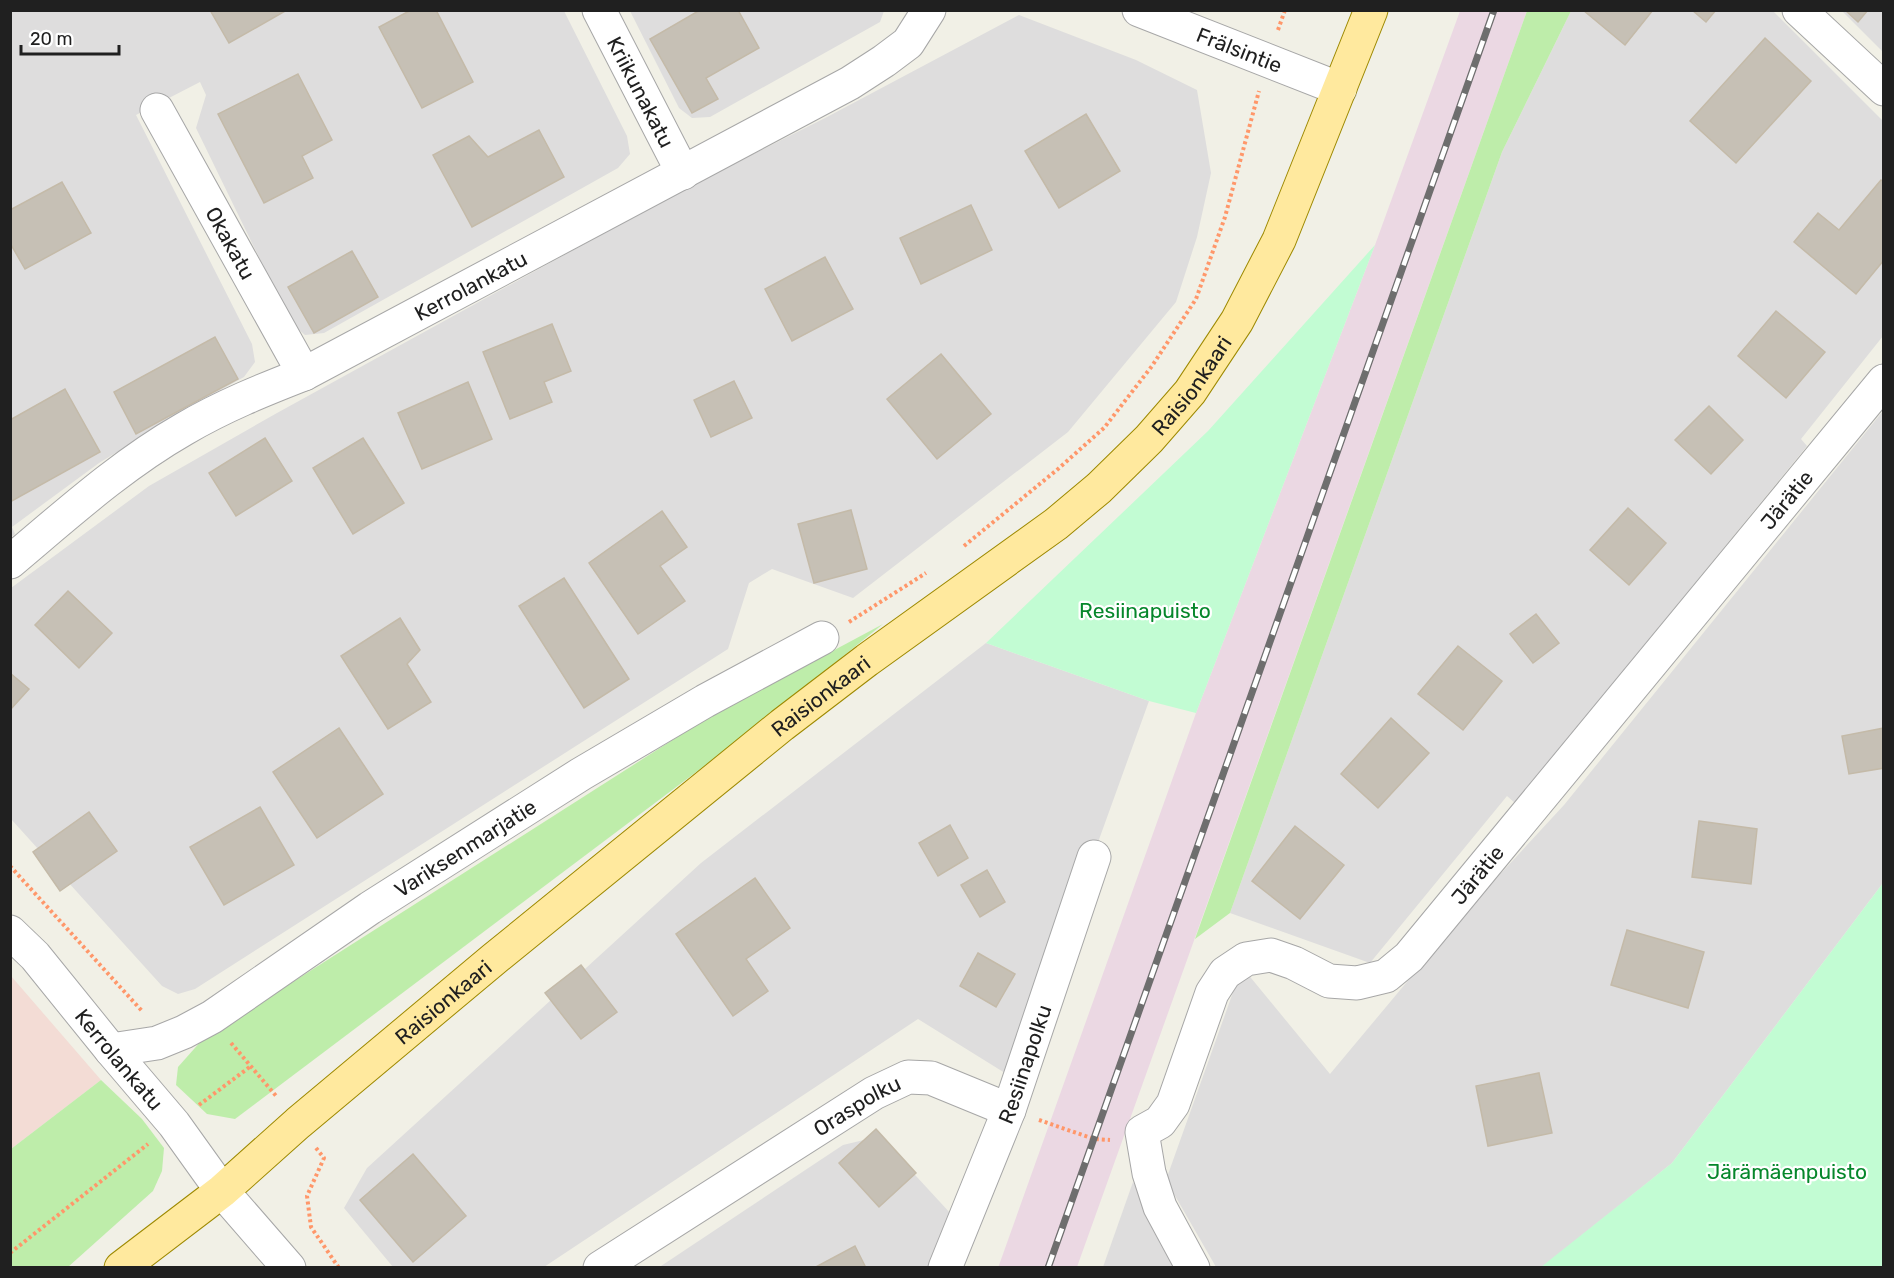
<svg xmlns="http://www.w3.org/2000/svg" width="1894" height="1278" font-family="Rubik,sans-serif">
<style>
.residential{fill:#dedddd}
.commercial{fill:#f3dcd5}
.industrial{fill:#ebd8e3}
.grass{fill:#beedaa}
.park{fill:#c2fcd3}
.building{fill:#c6c0b5;stroke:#c4baa8;stroke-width:1.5}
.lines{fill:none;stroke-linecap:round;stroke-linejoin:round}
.minor-casing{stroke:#a7a7a7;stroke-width:35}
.major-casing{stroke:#9d8900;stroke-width:35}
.path{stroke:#ff976a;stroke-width:4;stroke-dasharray:3 3;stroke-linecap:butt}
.minor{stroke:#fff;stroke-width:33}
.major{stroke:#ffe99e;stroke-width:33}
.rail-casing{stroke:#6e6e6e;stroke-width:7}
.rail{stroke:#fff;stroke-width:4.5;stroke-dasharray:14;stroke-linecap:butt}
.labels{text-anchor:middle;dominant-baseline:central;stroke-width:4.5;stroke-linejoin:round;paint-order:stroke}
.street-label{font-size:21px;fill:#202020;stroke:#fff}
.park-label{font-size:21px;fill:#06872b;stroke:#fff}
</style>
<rect width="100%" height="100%" fill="#f1f0e6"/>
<g class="residential">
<path d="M 10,11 L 564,11 L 627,136 L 630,154 L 618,168 L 324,333 L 305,335 L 291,323 L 196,128 L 206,95 L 200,82 L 136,115 L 252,344 L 255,362 L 244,377 L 192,406 L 99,463 L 12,527 L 15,534 L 11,537 Z"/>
<path d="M 630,11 L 884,11 L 880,22 L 710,117 L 692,118 L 679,108 Z"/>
<path d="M 1571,11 L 1773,11 L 1883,121 L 1883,336 L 1801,439 L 1807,446 L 1515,803 L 1507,796 L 1370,963 L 1230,913 L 1502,152 Z"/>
<path d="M 1842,11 L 1883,11 L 1883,52 Z"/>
<path d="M 1019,15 L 1136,60 L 1197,90 L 1211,173 L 1197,237 L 1176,302 L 1068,432 L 853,598 L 772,569 L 749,583 L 728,649 L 195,989 L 178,994 L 162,986 L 11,819 L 11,588 L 149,486 L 277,413 L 686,188 L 827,117 Z"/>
<path d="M 1883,411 L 1883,883 L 1672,1163 L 1541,1268 L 1216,1267 L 1166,1180 L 1242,967 L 1330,1074 L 1467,910 L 1564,805 Z"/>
<path d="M 986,643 L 1149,701 L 1013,1078 L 918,1019 L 544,1267 L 393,1267 L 344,1208 L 367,1168 L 701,863 Z"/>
<path d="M 868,1139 L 893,1151 L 963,1227 L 948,1267 L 658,1268 L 843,1145 Z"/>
<path d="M 1133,1182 L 1181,1267 L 1103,1267 Z"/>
</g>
<path class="commercial" d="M 11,976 L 101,1080 L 11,1149 L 10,1149 Z"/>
<path class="industrial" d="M 1460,11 L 1527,11 L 1077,1267 L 998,1268 L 1196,713 L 1375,245 Z"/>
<g class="grass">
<path d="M 1527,11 L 1571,11 L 1502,152 L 1230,913 L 1195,939 Z"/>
<path d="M 883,624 L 748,733 L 235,1119 L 207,1114 L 176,1085 L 178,1067 L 202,1040 L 707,718 Z"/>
<path d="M 101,1080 L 142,1119 L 164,1148 L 162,1171 L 153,1191 L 68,1267 L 11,1267 L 11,1149 Z"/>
</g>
<g class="park">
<path d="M 1375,245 L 1196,713 L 1149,701 L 986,643 L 1208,431 Z"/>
<path d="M 1883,883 L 1883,1267 L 1541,1267 L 1672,1163 Z"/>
</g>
<g class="building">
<path d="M 210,10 L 287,10 L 229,43 Z"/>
<path d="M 411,10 L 436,10 L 473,82 L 422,108 L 379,27 Z"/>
<path d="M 700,10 L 738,10 L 759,48 L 706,78 L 718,99 L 692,113 L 650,39 Z"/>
<path d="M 1583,10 L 1653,10 L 1625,45 Z"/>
<path d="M 1692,10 L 1716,10 L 1706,22 Z"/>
<path d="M 1845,10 L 1868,10 L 1858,22 Z"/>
<path d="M 1765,38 L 1811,81 L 1736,163 L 1690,121 Z"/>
<path d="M 298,74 L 332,140 L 302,156 L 313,178 L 264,203 L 218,114 Z"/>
<path d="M 1086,114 L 1120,171 L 1059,208 L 1025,151 Z"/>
<path d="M 539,130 L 564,177 L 472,227 L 433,155 L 469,136 L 488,157 Z"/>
<path d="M 1881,180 L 1884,182 L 1884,260 L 1856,294 L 1794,242 L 1818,213 L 1839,230 Z"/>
<path d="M 62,182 L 91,233 L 25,269 L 10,243 L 10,210 Z"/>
<path d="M 971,205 L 992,250 L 921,284 L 900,238 Z"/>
<path d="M 352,251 L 378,297 L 314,333 L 288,287 Z"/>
<path d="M 825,257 L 853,309 L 792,341 L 765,289 Z"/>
<path d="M 1776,311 L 1825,352 L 1786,398 L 1738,356 Z"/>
<path d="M 552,324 L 571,371 L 544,382 L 552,402 L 510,419 L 483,352 Z"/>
<path d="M 215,337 L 238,379 L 136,434 L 114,392 Z"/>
<path d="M 941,354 L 991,414 L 937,459 L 887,399 Z"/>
<path d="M 734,381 L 752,418 L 711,437 L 694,400 Z"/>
<path d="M 468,382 L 492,439 L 422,469 L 398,413 Z"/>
<path d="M 65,389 L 100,452 L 10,502 L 10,420 Z"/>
<path d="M 1709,406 L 1743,440 L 1711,474 L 1675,440 Z"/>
<path d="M 265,438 L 292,481 L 236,516 L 209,473 Z"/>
<path d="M 363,438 L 404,503 L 353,534 L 313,468 Z"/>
<path d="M 1628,508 L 1666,543 L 1629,585 L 1590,550 Z"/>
<path d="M 851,510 L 867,569 L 814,583 L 798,524 Z"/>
<path d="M 662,511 L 687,547 L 660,566 L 685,601 L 638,634 L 589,563 Z"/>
<path d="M 564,578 L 629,679 L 584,708 L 519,606 Z"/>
<path d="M 68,591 L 112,633 L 79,668 L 35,625 Z"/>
<path d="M 1536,614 L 1559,643 L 1533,663 L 1510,634 Z"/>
<path d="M 400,618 L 420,650 L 407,664 L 431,702 L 388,729 L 341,656 Z"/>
<path d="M 1458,646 L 1502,681 L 1463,730 L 1418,694 Z"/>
<path d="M 10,673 L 29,689 L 10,710 Z"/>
<path d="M 1391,718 L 1429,753 L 1378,808 L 1341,774 Z"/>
<path d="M 339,728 L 383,794 L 317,838 L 273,772 Z"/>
<path d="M 1884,728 L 1884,768 L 1849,774 L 1842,736 Z"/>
<path d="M 260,807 L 294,865 L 224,905 L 190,847 Z"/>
<path d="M 89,812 L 117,851 L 60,891 L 33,852 Z"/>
<path d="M 1699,821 L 1757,829 L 1751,884 L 1692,877 Z"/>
<path d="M 950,825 L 968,858 L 938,876 L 919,843 Z"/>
<path d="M 1295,826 L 1344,865 L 1300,919 L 1252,881 Z"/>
<path d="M 987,870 L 1005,902 L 980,917 L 961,885 Z"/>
<path d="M 755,878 L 790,928 L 746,959 L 768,991 L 733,1016 L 676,934 Z"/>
<path d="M 1627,930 L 1704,952 L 1688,1008 L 1611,985 Z"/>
<path d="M 978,953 L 1015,974 L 996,1007 L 960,986 Z"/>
<path d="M 581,965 L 617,1012 L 581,1039 L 545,993 Z"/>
<path d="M 1539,1073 L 1552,1133 L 1488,1146 L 1476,1086 Z"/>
<path d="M 876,1129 L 916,1173 L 879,1207 L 839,1163 Z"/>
<path d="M 413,1154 L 466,1216 L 413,1262 L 360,1200 Z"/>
<path d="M 855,1246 L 866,1268 L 814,1268 Z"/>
</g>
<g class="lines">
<g class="minor-casing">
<g id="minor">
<path id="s1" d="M 599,10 L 683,173"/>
<path id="s2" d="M 1139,10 L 1340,89"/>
<path d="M 1799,10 L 1884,89"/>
<path id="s3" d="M 157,110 L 304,374"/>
<path id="s4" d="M 10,562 C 66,515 121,465 184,429 C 223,406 263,390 304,374 L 850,83 L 884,61 L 908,43 L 929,10"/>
<path id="s5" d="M 10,932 L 35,956 L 111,1050 L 174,1124 L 222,1191 L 289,1268"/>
<path id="s6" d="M 111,1050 L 157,1043 L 184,1032 L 212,1017 L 370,908 L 581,774 L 705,701 L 822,638"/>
<path id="s7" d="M 600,1268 L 874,1093 L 908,1077 L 931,1078 L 1009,1110"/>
<path id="s8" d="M 945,1268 L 1009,1110 L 1094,857"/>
<path id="s9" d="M 1193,1268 L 1160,1207 L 1149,1173 L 1142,1132 L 1160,1122 L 1173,1104 L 1212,993 L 1225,973 L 1246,959 L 1271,955 L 1294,963 L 1329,981 L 1357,983 L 1386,976 L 1409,957 L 1884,381"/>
</g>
</g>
<g class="major-casing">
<g id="major">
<path id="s10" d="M 121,1268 L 222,1191 L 298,1123 L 494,959 L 782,725 L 867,660 L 1056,524 L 1099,488 L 1149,439 L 1190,392 L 1237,321 L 1279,240 L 1371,10"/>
</g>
</g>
<g class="path">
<path d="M 1278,30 L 1285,10"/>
<path d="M 964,546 L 1058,469 L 1104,428 L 1152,366 L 1196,299 L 1225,217 L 1259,91"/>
<path d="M 849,622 L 926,573"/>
<path d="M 10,866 L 142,1011"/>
<path d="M 231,1043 L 277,1097"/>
<path d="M 199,1105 L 251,1066"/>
<path d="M 1039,1120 L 1094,1139 L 1110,1140"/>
<path d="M 316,1148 L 324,1158 L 307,1196 L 311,1227 L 339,1268"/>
<path d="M 10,1253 L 148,1144"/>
</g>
<use href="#minor" class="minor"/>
<use href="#major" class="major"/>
<g class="rail-casing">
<path id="rail" d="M 1048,1268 L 1494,10"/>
</g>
<use href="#rail" class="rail"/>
</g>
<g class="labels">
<g class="street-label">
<text stroke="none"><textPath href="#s2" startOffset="108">Frälsintie</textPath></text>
<text stroke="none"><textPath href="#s1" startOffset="92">Kriikunakatu</textPath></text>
<text stroke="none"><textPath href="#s3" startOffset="152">Okakatu</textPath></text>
<text stroke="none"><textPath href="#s4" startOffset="540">Kerrolankatu</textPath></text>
<text stroke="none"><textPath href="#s10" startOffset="1390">Raisionkaari</textPath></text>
<text stroke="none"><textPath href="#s9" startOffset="1126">Järätie</textPath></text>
<text stroke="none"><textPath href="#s10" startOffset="904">Raisionkaari</textPath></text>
<text stroke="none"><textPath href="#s6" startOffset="412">Variksenmarjatie</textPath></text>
<text stroke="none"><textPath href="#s9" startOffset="640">Järätie</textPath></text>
<text stroke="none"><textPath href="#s10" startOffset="418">Raisionkaari</textPath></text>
<text stroke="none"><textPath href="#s5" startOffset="168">Kerrolankatu</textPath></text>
<text stroke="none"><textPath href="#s8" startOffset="219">Resiinapolku</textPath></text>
<text stroke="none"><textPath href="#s7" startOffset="304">Oraspolku</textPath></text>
</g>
<g class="park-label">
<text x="1145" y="610">Resiinapuisto</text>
<text x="1787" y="1171">Järämäenpuisto</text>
</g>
</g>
<rect width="1894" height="1278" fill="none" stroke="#202020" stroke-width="24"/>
<path d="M21 45v9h98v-9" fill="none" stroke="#202020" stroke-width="3"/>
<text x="30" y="45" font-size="18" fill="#202020" stroke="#ffffff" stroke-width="4.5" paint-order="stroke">20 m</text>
</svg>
